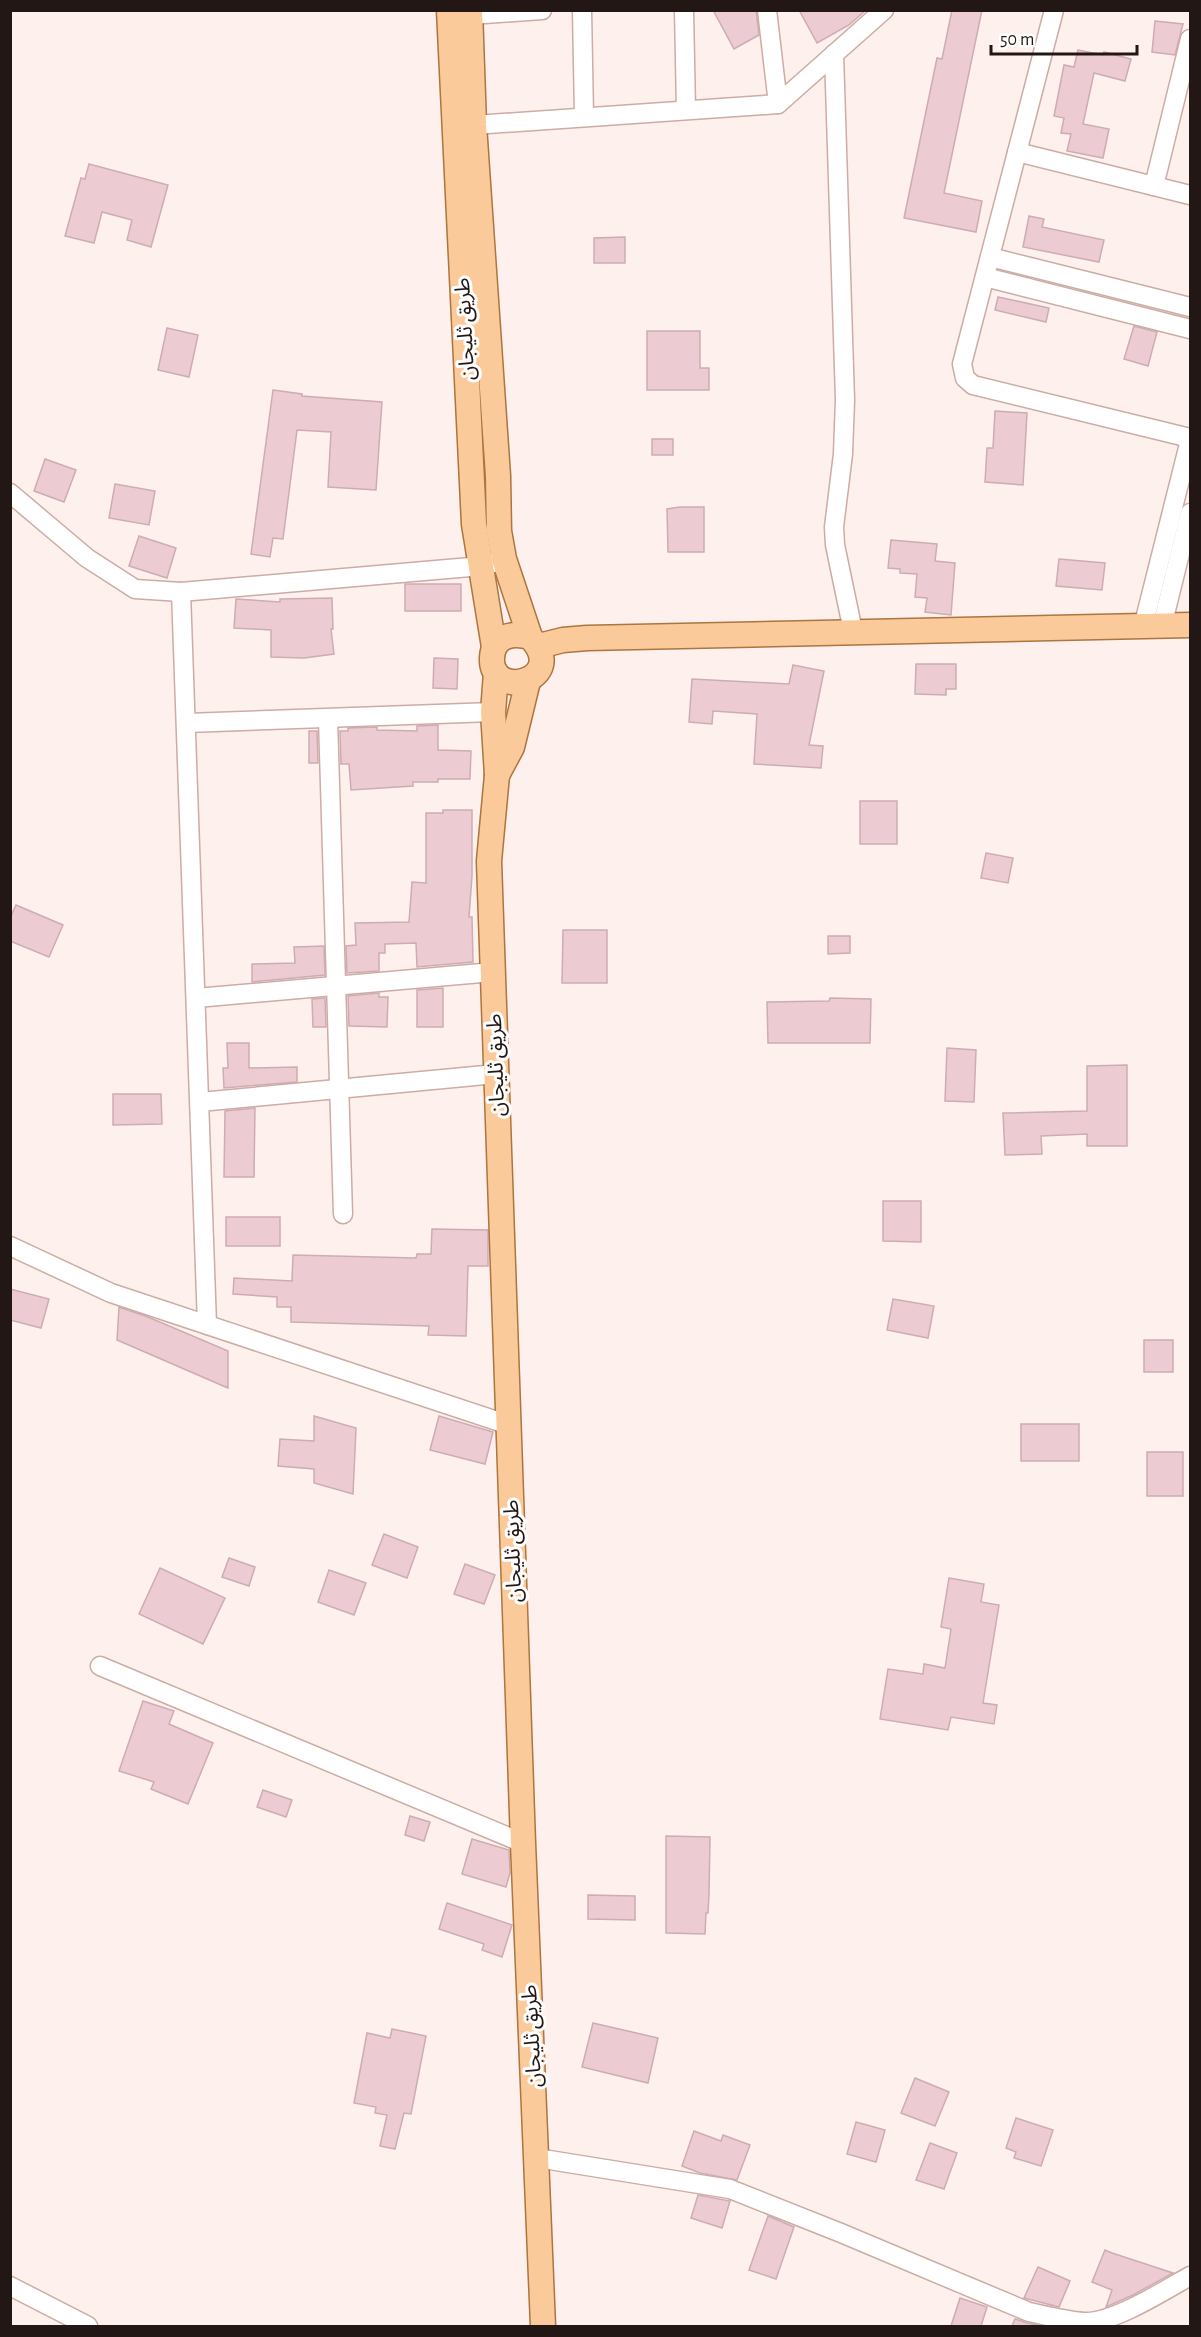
<svg xmlns="http://www.w3.org/2000/svg" width="1201" height="2337" font-family="'Alegreya Sans','Noto Sans Arabic',sans-serif">
<style>
.building{fill:#edcbd2;stroke:#cdacb3;stroke-width:1.5}
.lines{fill:none;stroke-linecap:round;stroke-linejoin:round}
.minor-casing{stroke:#ccaca4;stroke-width:21}
.major-casing{stroke:#ad753f;stroke-width:27}
.minor{stroke:#fff;stroke-width:18}
.major{stroke:#fbca9a;stroke-width:24}
.labels{text-anchor:middle;dominant-baseline:central;stroke-width:6;stroke-linejoin:round;paint-order:stroke}
.street-label{font-size:21px;fill:#221714;stroke:#fff}
</style>
<rect width="100%" height="100%" fill="#fef0ed"/>
<g class="building">
<path d="M 713,10 L 756,10 L 759,35 L 734,49 Z"/>
<path d="M 799,10 L 866,10 L 849,25 L 817,43 Z"/>
<path d="M 952,10 L 982,10 L 944,193 L 982,201 L 976,232 L 904,218 L 937,58 L 942,59 Z"/>
<path d="M 1155,21 L 1183,24 L 1175,55 L 1152,52 Z"/>
<path d="M 1078,50 L 1103,55 L 1104,52 L 1131,59 L 1125,81 L 1094,73 L 1083,124 L 1109,129 L 1103,158 L 1067,151 L 1071,134 L 1061,133 L 1064,118 L 1054,116 L 1064,65 L 1074,67 Z"/>
<path d="M 89,164 L 168,185 L 151,247 L 127,240 L 132,220 L 102,212 L 94,243 L 65,236 L 81,178 L 85,179 Z"/>
<path d="M 1029,216 L 1044,219 L 1042,227 L 1104,240 L 1099,262 L 1023,247 Z"/>
<path d="M 625,237 L 625,263 L 594,263 L 594,238 Z"/>
<path d="M 998,297 L 1049,308 L 1046,322 L 995,310 Z"/>
<path d="M 1134,326 L 1157,332 L 1148,366 L 1124,359 Z"/>
<path d="M 167,328 L 198,335 L 189,377 L 158,370 Z"/>
<path d="M 647,331 L 700,331 L 700,368 L 709,368 L 709,390 L 647,390 Z"/>
<path d="M 273,390 L 302,394 L 302,396 L 382,402 L 376,490 L 328,487 L 331,432 L 297,430 L 283,539 L 273,538 L 270,557 L 251,554 Z"/>
<path d="M 995,411 L 1027,413 L 1023,485 L 985,482 L 987,448 L 993,448 Z"/>
<rect x="652" y="439" width="21" height="16"/>
<path d="M 45,459 L 76,470 L 64,502 L 34,491 Z"/>
<path d="M 115,484 L 155,491 L 149,525 L 109,518 Z"/>
<path d="M 680,507 L 704,507 L 704,552 L 668,552 L 667,509 Z"/>
<path d="M 139,536 L 176,548 L 167,578 L 129,566 Z"/>
<path d="M 891,540 L 937,544 L 935,561 L 955,563 L 951,615 L 925,612 L 927,598 L 915,597 L 917,574 L 900,573 L 900,569 L 888,568 Z"/>
<path d="M 1059,559 L 1105,563 L 1102,590 L 1056,586 Z"/>
<rect x="405" y="584" width="56" height="27"/>
<path d="M 332,598 L 333,629 L 331,629 L 334,654 L 304,658 L 271,657 L 271,630 L 234,628 L 236,599 L 280,602 L 280,599 Z"/>
<path d="M 434,658 L 458,659 L 457,689 L 433,688 Z"/>
<path d="M 916,664 L 956,664 L 956,689 L 946,689 L 946,695 L 915,694 Z"/>
<path d="M 793,665 L 824,671 L 809,745 L 823,746 L 821,768 L 754,764 L 757,714 L 713,711 L 712,724 L 689,722 L 692,679 L 789,684 Z"/>
<path d="M 438,725 L 438,750 L 471,751 L 470,779 L 438,779 L 438,782 L 413,782 L 413,786 L 351,790 L 349,764 L 341,764 L 340,731 L 348,731 L 348,728 L 377,727 L 377,730 L 417,731 L 417,726 Z"/>
<path d="M 309,731 L 317,731 L 318,763 L 309,763 Z"/>
<rect x="860" y="801" width="37" height="43"/>
<path d="M 443,810 L 472,810 L 472,876 L 469,917 L 472,917 L 473,962 L 417,967 L 416,943 L 385,944 L 385,953 L 379,953 L 379,971 L 347,973 L 346,946 L 356,945 L 355,923 L 409,922 L 412,882 L 426,883 L 426,813 L 443,813 Z"/>
<path d="M 986,853 L 1013,858 L 1008,883 L 981,878 Z"/>
<path d="M 16,905 L 63,925 L 49,957 L 10,941 L 10,918 Z"/>
<path d="M 563,930 L 607,930 L 607,983 L 562,983 Z"/>
<path d="M 828,936 L 850,936 L 850,953 L 828,954 Z"/>
<path d="M 324,946 L 325,975 L 252,982 L 252,964 L 295,963 L 294,947 Z"/>
<path d="M 443,988 L 443,1027 L 417,1027 L 417,990 Z"/>
<path d="M 379,993 L 379,997 L 388,997 L 387,1027 L 349,1026 L 348,996 Z"/>
<path d="M 325,998 L 326,1027 L 313,1027 L 312,999 Z"/>
<path d="M 830,998 L 871,999 L 870,1043 L 768,1043 L 767,1002 L 829,1001 Z"/>
<path d="M 227,1043 L 249,1043 L 249,1068 L 297,1067 L 297,1082 L 224,1088 L 223,1068 L 228,1068 Z"/>
<path d="M 947,1048 L 976,1050 L 974,1102 L 945,1101 Z"/>
<path d="M 1127,1065 L 1127,1146 L 1087,1146 L 1087,1134 L 1041,1136 L 1042,1154 L 1005,1155 L 1003,1113 L 1087,1111 L 1087,1066 Z"/>
<path d="M 113,1094 L 161,1094 L 162,1124 L 113,1125 Z"/>
<path d="M 255,1108 L 254,1177 L 224,1177 L 225,1111 Z"/>
<path d="M 883,1201 L 921,1201 L 921,1242 L 883,1241 Z"/>
<rect x="226" y="1217" width="54" height="29"/>
<path d="M 432,1229 L 488,1230 L 488,1266 L 468,1266 L 466,1336 L 428,1335 L 429,1326 L 291,1322 L 291,1307 L 277,1307 L 277,1297 L 233,1294 L 234,1278 L 292,1281 L 293,1255 L 416,1258 L 417,1254 L 431,1254 Z"/>
<path d="M 10,1289 L 49,1299 L 41,1328 L 10,1320 Z"/>
<path d="M 893,1299 L 934,1306 L 928,1338 L 887,1330 Z"/>
<path d="M 119,1307 L 148,1317 L 228,1351 L 228,1388 L 117,1340 Z"/>
<rect x="1144" y="1340" width="29" height="32"/>
<path d="M 314,1416 L 356,1428 L 353,1494 L 314,1483 L 314,1469 L 278,1466 L 280,1439 L 314,1441 Z"/>
<path d="M 439,1416 L 493,1432 L 485,1464 L 430,1450 Z"/>
<rect x="1021" y="1424" width="58" height="37"/>
<rect x="1147" y="1452" width="36" height="44"/>
<path d="M 384,1534 L 418,1547 L 407,1578 L 372,1565 Z"/>
<path d="M 229,1558 L 255,1567 L 249,1586 L 222,1577 Z"/>
<path d="M 465,1564 L 495,1575 L 484,1604 L 454,1594 Z"/>
<path d="M 160,1568 L 225,1598 L 203,1644 L 139,1614 Z"/>
<path d="M 329,1570 L 366,1583 L 354,1615 L 318,1602 Z"/>
<path d="M 949,1578 L 984,1584 L 981,1602 L 999,1605 L 983,1703 L 997,1705 L 994,1724 L 951,1717 L 948,1730 L 880,1719 L 888,1669 L 923,1674 L 924,1664 L 945,1668 L 951,1629 L 941,1627 Z"/>
<path d="M 143,1701 L 174,1711 L 169,1724 L 213,1743 L 188,1804 L 151,1789 L 154,1782 L 119,1771 Z"/>
<path d="M 263,1790 L 292,1800 L 286,1817 L 257,1807 Z"/>
<path d="M 410,1816 L 430,1822 L 424,1841 L 405,1835 Z"/>
<path d="M 666,1836 L 710,1837 L 709,1894 L 708,1913 L 706,1913 L 705,1934 L 666,1933 Z"/>
<path d="M 472,1839 L 509,1850 L 510,1873 L 506,1887 L 462,1874 Z"/>
<path d="M 588,1895 L 635,1896 L 635,1920 L 588,1919 Z"/>
<path d="M 447,1903 L 512,1925 L 502,1957 L 482,1950 L 484,1944 L 439,1929 Z"/>
<path d="M 593,2023 L 658,2038 L 648,2083 L 582,2067 Z"/>
<path d="M 392,2029 L 426,2036 L 411,2114 L 404,2113 L 395,2149 L 380,2146 L 387,2115 L 375,2113 L 376,2107 L 354,2103 L 367,2033 L 390,2038 Z"/>
<path d="M 915,2078 L 949,2092 L 935,2126 L 901,2113 Z"/>
<path d="M 1016,2118 L 1053,2130 L 1041,2166 L 1014,2158 L 1016,2152 L 1006,2148 Z"/>
<path d="M 856,2122 L 885,2130 L 876,2162 L 847,2154 Z"/>
<path d="M 694,2131 L 721,2141 L 723,2135 L 750,2145 L 737,2180 L 700,2173 L 682,2166 Z"/>
<path d="M 930,2143 L 957,2153 L 944,2189 L 916,2180 Z"/>
<path d="M 698,2195 L 730,2201 L 722,2228 L 691,2218 Z"/>
<path d="M 768,2216 L 794,2227 L 776,2279 L 749,2270 Z"/>
<path d="M 1105,2250 L 1112,2253 L 1173,2273 L 1133,2295 L 1106,2307 L 1112,2290 L 1092,2282 Z"/>
<path d="M 1038,2267 L 1070,2281 L 1059,2307 L 1024,2298 Z"/>
<path d="M 960,2298 L 987,2307 L 981,2326 L 951,2326 Z"/>
<path d="M 1015,2319 L 1027,2323 L 1042,2326 L 1012,2326 Z"/>
</g>
<g class="lines">
<g class="minor-casing">
<g id="minor">
<path d="M 582,10 L 584,117"/>
<path d="M 684,10 L 686,110"/>
<path d="M 1054,10 L 962,364 L 965,378 L 973,385 L 1190,438"/>
<path d="M 470,15 L 542,10"/>
<path d="M 834,54 L 845,400 L 843,454 L 834,527 L 835,545 L 853,631"/>
<path d="M 778,104 L 884,10"/>
<path d="M 474,125 L 778,104 L 767,10"/>
<path d="M 1017,152 L 1190,195"/>
<path d="M 1154,186 L 1190,39"/>
<path d="M 990,257 L 1190,307"/>
<path d="M 985,277 L 1190,329"/>
<path d="M 10,493 L 87,558 L 135,589 L 181,592 L 482,566 L 493,563"/>
<path d="M 181,592 L 207,1325"/>
<path d="M 1162,626 L 1190,513"/>
<path d="M 1143,627 L 1190,440"/>
<path d="M 328,719 L 343,1214"/>
<path d="M 187,723 L 493,712"/>
<path d="M 196,998 L 493,972"/>
<path d="M 200,1102 L 496,1074"/>
<path d="M 10,1246 L 111,1293 L 509,1425"/>
<path d="M 100,1666 L 523,1843"/>
<path d="M 537,2158 L 730,2189 L 841,2233 L 1029,2312 C 1047,2316 1066,2321 1084,2322 C 1112,2324 1165,2290 1190,2276"/>
<path d="M 10,2286 L 88,2326"/>
</g>
</g>
<g class="major-casing">
<g id="major">
<path d="M 449,10 L 474,524 L 494,647"/>
<path d="M 470,10 L 474,125 L 498,476 L 499,531 L 504,559 L 530,637 C 571,680 490,702 492,658 C 493,636 512,632 530,637"/>
<path d="M 539,646 L 563,640 L 587,638 L 1190,625"/>
<path d="M 496,673 L 493,712 L 497,775 L 489,861 L 523,1843 L 543,2326"/>
<path d="M 497,775 L 512,747 L 528,681"/>
</g>
</g>
<use href="#minor" class="minor"/>
<use href="#major" class="major"/>
</g>
<g class="labels">
<g class="street-label">
<text transform="translate(465 329) rotate(-93)">طريق ثليجان</text>
<text transform="translate(496 1065) rotate(-92)">طريق ثليجان</text>
<text transform="translate(513 1551) rotate(-92)">طريق ثليجان</text>
<text transform="translate(532 2036) rotate(-93)">طريق ثليجان</text>
</g>
</g>
<rect width="1201" height="2337" fill="none" stroke="#221714" stroke-width="24"/>
<path d="M991 45v9h146v-9" fill="none" stroke="#221714" stroke-width="3"/>
<text x="1000" y="45" font-size="18" fill="#221714" stroke="#ffffff" stroke-width="4.5" paint-order="stroke">50 m</text>
</svg>
